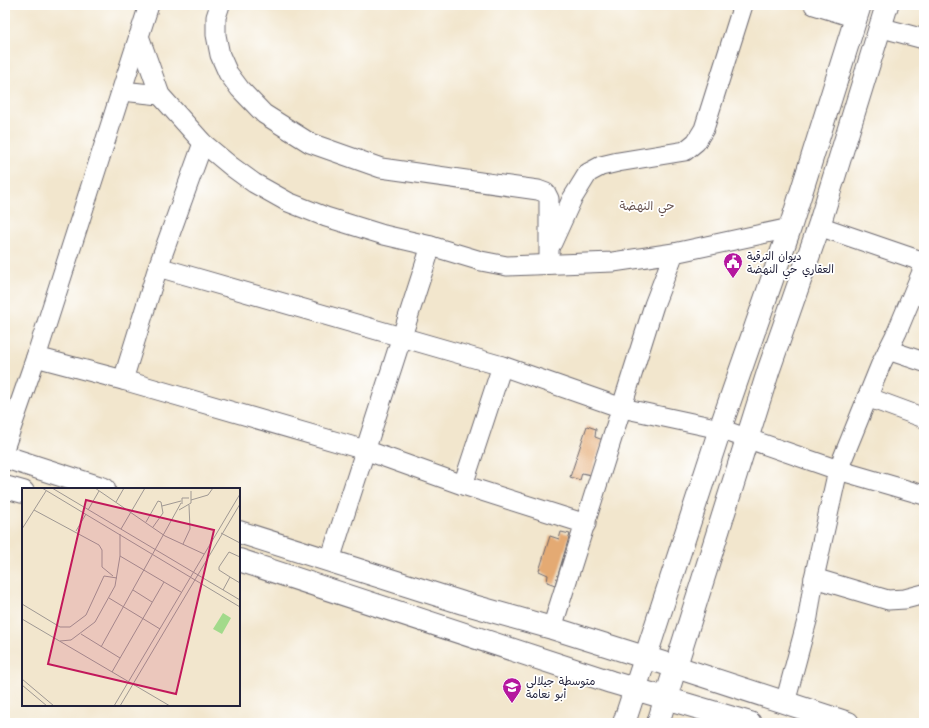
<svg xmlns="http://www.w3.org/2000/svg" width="929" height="728" font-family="'Architects Daughter','Playpen Sans Arabic',sans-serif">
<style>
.building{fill:#e4aa73}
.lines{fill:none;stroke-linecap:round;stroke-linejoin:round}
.street-casing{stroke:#6b676e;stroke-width:21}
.secondary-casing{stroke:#6b676e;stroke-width:24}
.street{stroke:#fff;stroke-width:19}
.secondary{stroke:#fff;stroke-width:22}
.labels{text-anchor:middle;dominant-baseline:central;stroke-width:3.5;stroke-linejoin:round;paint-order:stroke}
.poi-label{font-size:11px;fill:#22223b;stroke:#fff;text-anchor:start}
.neighbourhood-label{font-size:12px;fill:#66524f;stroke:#fff}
.inset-road{fill:none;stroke:#9f9893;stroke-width:1}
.view{fill:#c2185b;fill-opacity:0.15;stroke:#c2185b;stroke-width:2}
.inset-edge{fill:none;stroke:#22223b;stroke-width:2}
</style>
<rect width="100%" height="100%" fill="#fff"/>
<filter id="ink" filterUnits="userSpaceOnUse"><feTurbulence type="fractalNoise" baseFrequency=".025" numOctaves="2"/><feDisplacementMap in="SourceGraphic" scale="8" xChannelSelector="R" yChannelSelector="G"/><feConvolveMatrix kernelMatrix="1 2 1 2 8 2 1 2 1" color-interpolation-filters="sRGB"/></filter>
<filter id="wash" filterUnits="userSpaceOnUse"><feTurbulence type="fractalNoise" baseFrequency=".012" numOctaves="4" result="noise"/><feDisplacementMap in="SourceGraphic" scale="16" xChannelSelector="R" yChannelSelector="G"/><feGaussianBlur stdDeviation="0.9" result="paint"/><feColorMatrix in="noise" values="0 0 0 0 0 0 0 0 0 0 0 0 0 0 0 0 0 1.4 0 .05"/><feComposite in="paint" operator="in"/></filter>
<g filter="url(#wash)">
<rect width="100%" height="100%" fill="#f2e6cd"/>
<g id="blocks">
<g class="building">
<path d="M 587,426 L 596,429 L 595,437 L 603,440 L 591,475 L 582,473 L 580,480 L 570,477 Z"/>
<path d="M 561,532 L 570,534 L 555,585 L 547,582 L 548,575 L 539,571 L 550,536 L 559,539 Z"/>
</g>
</g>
</g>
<g filter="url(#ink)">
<use href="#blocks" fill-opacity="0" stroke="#6b676e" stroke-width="1"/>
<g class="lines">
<g class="street-casing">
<g id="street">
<path d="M 220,5 L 216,17 L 216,35 L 220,55 L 228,73 L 240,89 L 264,114 L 310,143 L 381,168 L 538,190 L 546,193 L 549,199 L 549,264"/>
<path d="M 814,5 L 856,18"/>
<path d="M 879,27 L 924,39"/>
<path d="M 139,36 L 160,95 L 203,143 L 232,167 L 254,183 L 288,202 L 326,217 L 384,235 L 431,246 L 481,261 L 507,266 L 613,262 L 674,253"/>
<path d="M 122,91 L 160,95"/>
<path d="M 819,226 L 924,262"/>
<path d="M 552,243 L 572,199 L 588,173 L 601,166 L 618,162 L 685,151 L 696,142 L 704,129 L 743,5"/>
<path d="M 158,267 L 502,366 L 622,408 L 720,429 L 838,470 L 924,495"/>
<path d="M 888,350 L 924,362"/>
<path d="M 36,357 L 123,380 L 365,450 L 463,485 L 586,524"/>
<path d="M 123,380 L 158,267 L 203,143"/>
<path d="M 867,397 L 924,418"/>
<path d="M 5,446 L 36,357 L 149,5"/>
<path d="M 463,485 L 502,366"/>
<path d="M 330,560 L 431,246"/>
<path d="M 814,578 L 888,600 L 905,599 L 924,594"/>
<path d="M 552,628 L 654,305 L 674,253 L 790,228"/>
<path d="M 785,703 L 808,617 L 814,578 L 838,470 L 881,364 L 897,332 L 924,267"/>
</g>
</g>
<g class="secondary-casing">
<g id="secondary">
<path d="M 5,457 L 104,489"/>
<path d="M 5,487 L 23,492"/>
<path d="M 239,532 L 463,603 L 552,628 L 676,667 L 848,723"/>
<path d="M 239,560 L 611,682 L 750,723"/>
<path d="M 624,723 L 720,429 L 790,228 L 860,5"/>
<path d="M 658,723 L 747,439 L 769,369 L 819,226 L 887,5"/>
</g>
</g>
<use href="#street" class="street"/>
<use href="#secondary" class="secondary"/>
</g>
</g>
<defs>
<g id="civic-pin" transform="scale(1)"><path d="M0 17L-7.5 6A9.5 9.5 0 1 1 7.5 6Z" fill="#b5179e" stroke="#fff"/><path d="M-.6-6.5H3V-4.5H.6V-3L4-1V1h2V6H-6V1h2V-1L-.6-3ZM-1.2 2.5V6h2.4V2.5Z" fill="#fff"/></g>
<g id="school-pin" transform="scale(1)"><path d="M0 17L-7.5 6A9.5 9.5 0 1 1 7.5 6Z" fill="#b5179e" stroke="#fff"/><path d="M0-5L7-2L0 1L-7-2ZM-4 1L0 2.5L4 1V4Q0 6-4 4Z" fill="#fff"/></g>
</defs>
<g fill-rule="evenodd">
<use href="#civic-pin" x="733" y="262"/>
<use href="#school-pin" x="512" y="687"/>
</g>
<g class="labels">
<g class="poi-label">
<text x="747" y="256">ديوان الترقية<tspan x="747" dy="13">العقاري حي النهضة</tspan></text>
<text x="526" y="681">متوسطة جيلالي<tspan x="526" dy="13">أبو نعامة</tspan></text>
</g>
<g class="neighbourhood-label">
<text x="647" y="206">حي النهضة</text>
</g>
</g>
<g transform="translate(22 488)">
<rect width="218" height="218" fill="#f2e6cd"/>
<path d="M 201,125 L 209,130 L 200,146 L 191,141 Z" fill="#a2da8b"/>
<path class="inset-road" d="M 20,0 L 218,119M 30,0 L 218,112M 73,0 L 143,48 L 182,66M 169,12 L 186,7 L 191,0M 94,14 L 102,0M 160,16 L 160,10 L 167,10M 140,18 L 159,13M 12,22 L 77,57 L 80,62 L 80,79 L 91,88M 66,22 L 77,3M 157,22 L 169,15 L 169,3M 124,34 L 136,13 L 139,14 L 141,25 L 131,39M 0,41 L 24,3M 99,41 L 123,0M 54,43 L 64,26M 199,45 L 218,55M 98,46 L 98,68 L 159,104M 161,56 L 168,41 L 167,17M 208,89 L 197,82 L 197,79 L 207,64 L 218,69M 111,102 L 130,114M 201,102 L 208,89 L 218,95M 87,110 L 138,141M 0,116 L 38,139 L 48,139 L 64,127 L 82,88 L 95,90M 0,131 L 148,218M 59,146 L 98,170M 38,153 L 49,152 L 73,134 L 93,98 L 98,68M 79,159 L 159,15M 90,184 L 142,94M 0,191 L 32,218M 0,197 L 25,218M 92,218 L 218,6M 98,218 L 218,16"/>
<path class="view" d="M 64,12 L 192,42 L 154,206 L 26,176 Z"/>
<rect width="218" height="218" class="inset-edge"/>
</g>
<rect width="929" height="728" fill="none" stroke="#fff" stroke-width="20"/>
</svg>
